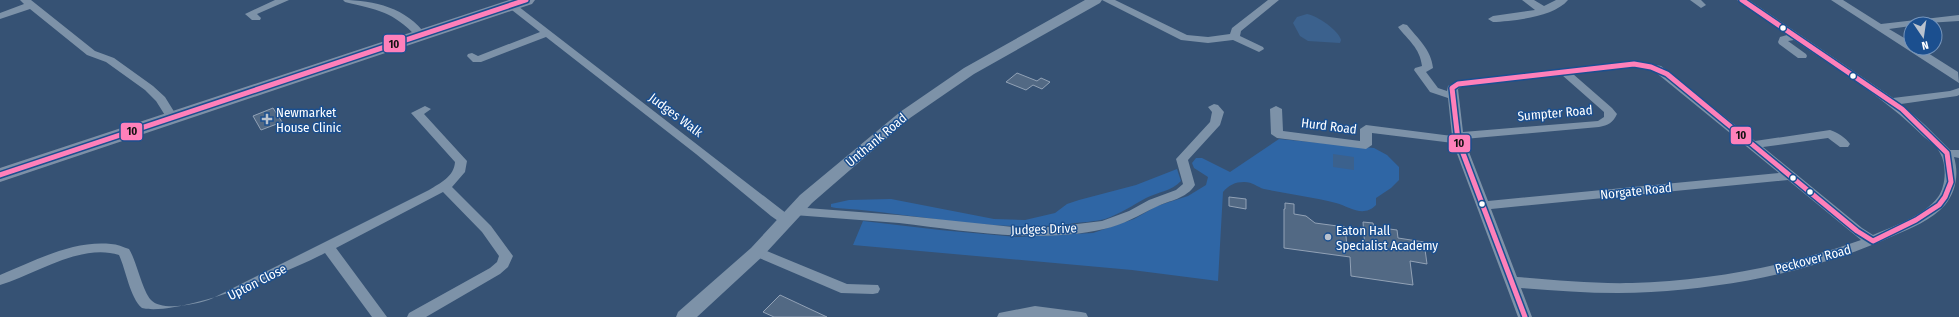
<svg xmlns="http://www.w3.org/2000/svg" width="1959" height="317" font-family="'Fira Sans Condensed',sans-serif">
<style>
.green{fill:#2f66a5}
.water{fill:#3b618d}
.building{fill:#526984;stroke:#92a2b6}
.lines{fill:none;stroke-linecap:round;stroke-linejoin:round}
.minor{fill:#7d92a8;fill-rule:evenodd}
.tertiary{fill:#7d92a8;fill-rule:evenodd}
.trunk{fill:#7e90a7;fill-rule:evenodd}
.bus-1-casing{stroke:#1b4f8f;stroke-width:8}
.bus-1{stroke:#ff80ba;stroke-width:5}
.bus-dot{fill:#fff;stroke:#1b4f8f;stroke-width:1.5}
.poi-dot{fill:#b9c2ce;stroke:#1b4f8f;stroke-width:1.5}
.labels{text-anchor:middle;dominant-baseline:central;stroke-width:3;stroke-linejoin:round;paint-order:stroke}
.poi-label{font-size:13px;fill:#fff;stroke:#1b4f8f;text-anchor:start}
.street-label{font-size:13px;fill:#fff;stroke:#1b4f8f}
.line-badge{stroke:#1b4f8f;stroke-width:1.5}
.pale-badge-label{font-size:11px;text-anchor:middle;font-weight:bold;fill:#111}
</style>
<rect width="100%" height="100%" fill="#365274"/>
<g class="green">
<path d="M 1279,139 L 1374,148 L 1387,155 L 1399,167 L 1399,180 L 1391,188 L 1376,198 L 1376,205 C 1363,218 1350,207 1336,203 C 1313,197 1288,194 1264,189 C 1257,187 1253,182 1244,182 C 1235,182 1229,185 1223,192 L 1218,281 L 1132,270 L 853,245 L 863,221 L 940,230 L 1017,237 L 1093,233 L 1134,219 L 1157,206 L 1188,196 L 1206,185 L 1208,177 L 1194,168 L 1192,163 L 1196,158 L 1202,158 L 1230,172 Z"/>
<path d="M 1177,169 L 1181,181 C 1172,191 1158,192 1146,198 C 1133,205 1120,214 1105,219 C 1094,222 1081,222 1069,224 C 991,233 914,213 836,208 L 831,207 L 831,204 L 849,200 L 891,199 L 994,219 L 1025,220 L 1055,213 L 1067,204 L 1079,200 L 1136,185 Z"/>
</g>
<g class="water">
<path d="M 1307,14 C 1318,16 1338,30 1341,40 L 1340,43 L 1308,41 L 1300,36 L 1293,23 L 1297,17 Z"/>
<path d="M 1333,154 L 1354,157 L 1354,170 L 1333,167 Z"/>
</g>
<g class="building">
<path d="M 1017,73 L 1037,81 L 1041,78 L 1050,82 L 1042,89 L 1033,85 L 1026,90 L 1006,82 Z"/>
<path d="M 273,108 L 282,122 L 261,130 L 253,116 Z"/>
<path d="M 1229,197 L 1246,199 L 1246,209 L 1229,206 Z"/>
<path d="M 1285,203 L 1294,204 L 1294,214 L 1306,216 L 1315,223 L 1345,227 L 1347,246 L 1365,249 L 1363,222 L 1373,223 L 1374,227 L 1397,230 L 1398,238 L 1424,242 L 1427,264 L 1410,261 L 1413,285 L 1351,276 L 1350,257 L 1284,248 L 1284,209 L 1285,209 Z"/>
<path d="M 780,295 L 827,317 L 774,317 L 763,312 Z"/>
</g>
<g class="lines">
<g class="minor">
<path d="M 20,0 L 31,0 L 95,51 L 114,58 L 153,86 L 165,97 L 178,118 L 176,120 L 168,120 L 156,101 L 145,90 L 106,62 L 87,55 L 30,9 L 0,19 L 0,13 L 24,4 Z"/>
<path d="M 275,0 L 289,0 L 257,14 L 261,18 L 260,20 L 252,20 L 245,14 Z"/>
<path d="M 343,0 C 374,0 407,8 426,35 L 425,37 L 417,37 C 392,11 378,10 345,2 Z"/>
<path d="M 1102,0 L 1115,0 L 1187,35 L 1208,37 L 1230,34 L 1232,28 L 1268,0 L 1279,0 L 1241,31 L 1240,36 L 1263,47 L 1264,49 L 1259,52 L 1233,40 L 1208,43 L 1181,40 Z"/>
<path d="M 1522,0 L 1534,0 L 1544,6 L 1556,0 L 1568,0 C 1554,17 1514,21 1493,22 L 1488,19 L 1493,16 L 1535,10 Z"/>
<path d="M 1690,0 L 1701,0 L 1706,5 L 1701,8 Z"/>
<path d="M 1737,0 L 1749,0 L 1893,98 L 1950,91 L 1959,88 L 1959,95 L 1957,96 L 1901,104 L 1925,125 L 1950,150 L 1959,150 L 1959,158 L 1954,157 C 1959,174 1956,192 1945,205 C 1932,220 1911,228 1893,236 C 1818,270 1734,287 1651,292 C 1607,295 1564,291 1521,288 L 1532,317 L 1518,317 L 1453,143 L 1372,133 L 1372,145 L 1366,149 L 1277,138 L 1271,134 L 1270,109 L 1276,106 L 1282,109 L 1283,131 L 1360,141 L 1360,129 L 1366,125 L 1452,136 L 1448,98 L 1430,92 L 1414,70 L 1415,68 L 1422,66 C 1420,48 1408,40 1398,27 L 1403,24 L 1407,25 C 1418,39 1431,49 1433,68 L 1426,72 L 1438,88 L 1447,91 L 1448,86 L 1458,81 L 1634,61 L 1661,66 L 1755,141 L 1830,130 C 1837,132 1846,138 1850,144 L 1848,147 L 1840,147 L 1828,138 L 1763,147 L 1862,228 L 1873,235 C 1894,226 1924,216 1938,197 C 1946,186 1947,165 1940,153 C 1937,146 1929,141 1923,136 C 1885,98 1838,70 1794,40 L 1788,41 L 1806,54 L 1807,56 L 1806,58 L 1798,58 L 1779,44 L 1778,42 L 1780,37 L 1787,35 ZM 1634,67 L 1654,71 L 1779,173 L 1488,201 L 1464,139 L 1599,127 C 1608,125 1613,123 1617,114 L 1612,108 L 1573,74 ZM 1562,75 L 1604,112 L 1604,117 L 1598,121 L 1463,132 L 1458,89 L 1461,87 ZM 1788,180 L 1861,240 C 1788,266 1710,281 1632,283 C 1594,284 1555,280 1517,277 L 1491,209 Z"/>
<path d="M 1831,0 L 1843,0 L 1881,24 L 1959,15 L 1959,21 L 1911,24 L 1911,26 L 1889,29 L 1911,42 L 1911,48 L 1920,48 L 1958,72 L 1959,83 Z"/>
<path d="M 511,2 L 514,3 L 791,217 L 792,220 L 791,223 L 781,223 L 771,216 L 696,154 L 546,37 L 481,62 L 473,62 L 467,56 L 468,54 L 472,53 L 478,56 L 540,32 L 508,7 L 506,5 L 508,3 Z"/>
<path d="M 1214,104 L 1218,105 L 1224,112 L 1220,125 L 1188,160 L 1195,185 C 1186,199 1170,200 1156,207 C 1139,215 1123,225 1104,229 C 1037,244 967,231 899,223 C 864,220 829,218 794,215 L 790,214 L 788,211 L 790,208 L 794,207 L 898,215 L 1013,227 L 1052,227 L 1102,221 L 1129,211 L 1149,200 L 1176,190 L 1183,184 L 1176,159 L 1210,122 L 1212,112 L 1208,107 Z"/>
<path d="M 425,106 L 431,109 L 424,114 L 467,161 L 465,172 L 452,187 L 491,226 L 513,256 L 508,267 L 500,274 L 426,317 L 407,317 L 409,313 L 490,268 L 497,262 L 499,256 L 482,232 L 443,192 L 336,248 L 387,317 L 372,317 L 325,253 C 289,272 178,317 142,308 C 130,298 126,270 119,255 C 81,243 36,274 0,285 L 0,275 C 34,261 73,240 111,244 C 117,244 123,247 129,249 C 137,262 142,290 151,300 C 162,312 198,304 211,299 L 429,190 C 440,183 454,177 455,162 L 411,113 Z"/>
<path d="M 757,247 L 847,284 L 878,285 L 880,289 L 878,293 L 873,294 L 841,293 L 752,255 L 750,252 L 752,249 Z"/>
<path d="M 1035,306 L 1081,312 L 1086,313 L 1088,317 L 997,317 L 999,313 L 1004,312 Z"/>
</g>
<path class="tertiary" d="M 1085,0 L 1102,0 L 1100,3 L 974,74 L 910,118 L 812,203 L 763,256 L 697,317 L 676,317 L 678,312 L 751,248 L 800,195 L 900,112 L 964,68 Z"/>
<path class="trunk" d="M 509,0 L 535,0 L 532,4 L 0,182 L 0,168 Z"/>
<g class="bus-1-casing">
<g id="bus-1">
<path d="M 0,175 L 526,0"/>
<path d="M 1525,317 L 1458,140 L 1452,88 L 1458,84 L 1634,64 L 1651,67 L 1667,74 L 1857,231 L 1873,241 L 1916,220 L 1939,205 L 1945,197 L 1951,182 L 1947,153 L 1902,109 L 1742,0"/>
</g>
</g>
<use href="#bus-1" class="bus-1"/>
</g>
<g class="bus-dot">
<circle cx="1783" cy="28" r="3.5"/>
<circle cx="1853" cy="76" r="3.5"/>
<circle cx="1793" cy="178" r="3.5"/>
<circle cx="1810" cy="192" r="3.5"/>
<circle cx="1482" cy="204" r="3.5"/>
</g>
<g class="poi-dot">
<path d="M265 113h4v4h4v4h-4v4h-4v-4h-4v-4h4z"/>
<circle cx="1328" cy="237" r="4"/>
</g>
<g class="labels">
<g class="poi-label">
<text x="276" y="112">Newmarket<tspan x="276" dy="15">House Clinic</tspan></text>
<text x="1336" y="230">Eaton Hall<tspan x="1336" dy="15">Specialist Academy</tspan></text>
</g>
<g class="street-label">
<text transform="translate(1555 113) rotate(-5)">Sumpter Road</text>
<text transform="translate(676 115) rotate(37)">Judges Walk</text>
<text transform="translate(1329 126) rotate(7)">Hurd Road</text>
<text transform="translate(876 140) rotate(-40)">Unthank Road</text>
<text transform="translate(1636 191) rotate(-6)">Norgate Road</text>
<text transform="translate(1044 229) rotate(-2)">Judges Drive</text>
<text transform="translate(1813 259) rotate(-15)">Peckover Road</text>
<text transform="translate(257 282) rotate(-27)">Upton Close</text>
</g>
</g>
<g class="line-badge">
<rect x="383" y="34" width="23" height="19" rx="4" fill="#ff80ba"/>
<rect x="120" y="122" width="23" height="19" rx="4" fill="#ff80ba"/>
<rect x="1730" y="126" width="22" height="19" rx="4" fill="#ff80ba"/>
<rect x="1448" y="134" width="23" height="19" rx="4" fill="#ff80ba"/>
</g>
<g class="pale-badge-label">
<text x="394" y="48">10</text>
<text x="132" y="135">10</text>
<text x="1741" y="139">10</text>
<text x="1459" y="147">10</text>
</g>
<g transform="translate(1923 36) rotate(167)"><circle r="19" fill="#1b4f8f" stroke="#7695bc"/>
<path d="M0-3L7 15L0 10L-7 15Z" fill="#b9c2ce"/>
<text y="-6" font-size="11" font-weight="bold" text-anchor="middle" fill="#ffffff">N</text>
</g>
</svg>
